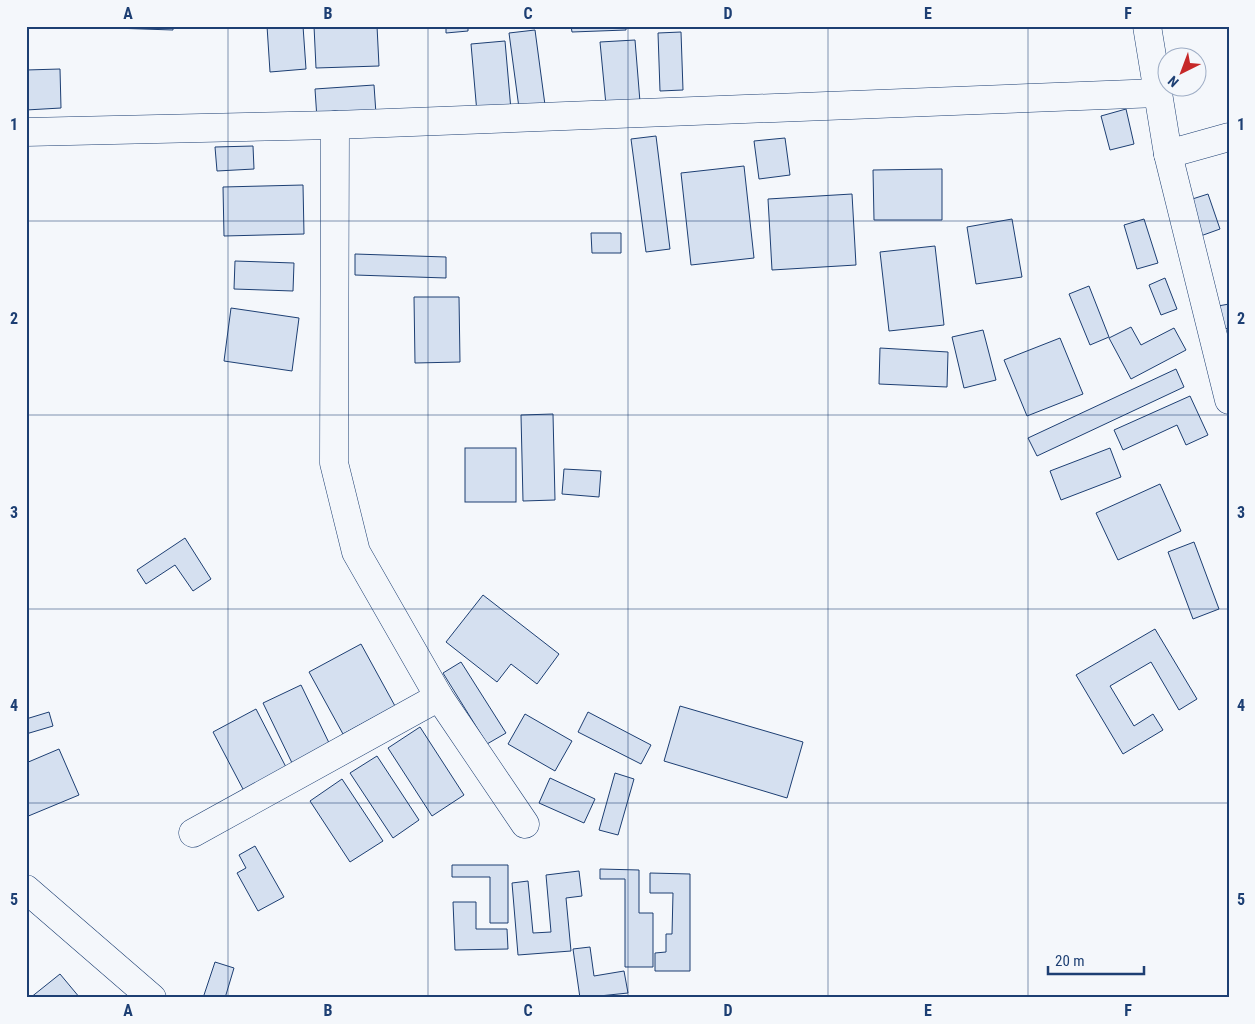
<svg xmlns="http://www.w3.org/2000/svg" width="1255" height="1024" font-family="'Roboto Condensed',sans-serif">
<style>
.building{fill:#d5e0f0;stroke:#1d3f73}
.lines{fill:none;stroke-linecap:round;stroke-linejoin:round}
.street-casing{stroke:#1d3f73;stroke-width:29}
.street{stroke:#f4f7fb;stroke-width:28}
.grid{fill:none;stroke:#1d3f73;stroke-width:1;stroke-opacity:0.55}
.neatline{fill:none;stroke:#1d3f73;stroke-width:2}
.grid-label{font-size:16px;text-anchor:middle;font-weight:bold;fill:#1d3f73}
</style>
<rect width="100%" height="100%" fill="#f4f7fb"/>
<g class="building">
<path d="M 113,26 L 173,26 L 173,30 L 113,28 Z"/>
<path d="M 267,26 L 303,26 L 306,69 L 270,72 Z"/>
<path d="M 314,26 L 377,26 L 379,66 L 316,68 Z"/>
<path d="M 446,26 L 468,26 L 468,31 L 446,33 Z"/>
<path d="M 571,26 L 626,26 L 626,30 L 572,32 Z"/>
<path d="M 535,30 L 545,105 L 519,108 L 509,33 Z"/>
<path d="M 681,32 L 683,90 L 660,91 L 658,33 Z"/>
<path d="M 635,40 L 640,102 L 606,105 L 600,42 Z"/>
<path d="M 505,41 L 511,110 L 477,113 L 471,44 Z"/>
<path d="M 60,69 L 61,108 L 26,110 L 26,70 Z"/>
<path d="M 374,85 L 376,114 L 317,119 L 315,89 Z"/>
<path d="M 1126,109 L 1134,144 L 1110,150 L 1101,116 Z"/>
<path d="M 656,136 L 670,249 L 646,252 L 631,139 Z"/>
<path d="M 785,138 L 790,175 L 759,179 L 754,141 Z"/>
<path d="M 253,146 L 254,169 L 217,171 L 215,147 Z"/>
<path d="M 744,166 L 754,258 L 691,265 L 681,173 Z"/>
<path d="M 942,169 L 942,220 L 874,220 L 873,170 Z"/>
<path d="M 303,185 L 304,234 L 224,236 L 223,187 Z"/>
<path d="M 852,194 L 856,265 L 772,270 L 768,199 Z"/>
<path d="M 1208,194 L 1220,229 L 1195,238 L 1183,202 Z"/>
<path d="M 1012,219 L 1022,277 L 976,284 L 967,227 Z"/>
<path d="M 1144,219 L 1158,263 L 1137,269 L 1124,225 Z"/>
<path d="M 591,233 L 621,233 L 621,253 L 592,253 Z"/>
<path d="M 935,246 L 944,325 L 889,331 L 880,252 Z"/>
<path d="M 355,254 L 446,257 L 446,278 L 355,275 Z"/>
<path d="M 235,261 L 294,263 L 293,291 L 234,289 Z"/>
<path d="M 1165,278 L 1177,309 L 1161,315 L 1149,285 Z"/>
<path d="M 1089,286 L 1109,337 L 1090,345 L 1069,294 Z"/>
<path d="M 414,297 L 459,297 L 460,362 L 415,363 Z"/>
<path d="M 1229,304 L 1229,328 L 1223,329 L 1218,306 Z"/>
<path d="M 231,308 L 299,318 L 292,371 L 224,361 Z"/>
<path d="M 1131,327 L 1141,345 L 1174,328 L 1186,350 L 1131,379 L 1109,338 Z"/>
<path d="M 983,330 L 996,380 L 964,388 L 952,337 Z"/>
<path d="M 1060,338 L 1083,394 L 1027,416 L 1004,360 Z"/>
<path d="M 880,348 L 948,352 L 947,387 L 879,384 Z"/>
<path d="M 1176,369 L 1184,387 L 1037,456 L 1028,438 Z"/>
<path d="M 1190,396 L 1208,435 L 1186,445 L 1177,425 L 1123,450 L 1114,430 Z"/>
<path d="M 553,414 L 555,500 L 523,501 L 521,415 Z"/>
<rect x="465" y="448" width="51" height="54"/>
<path d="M 1110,448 L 1121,477 L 1061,500 L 1050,471 Z"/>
<path d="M 564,469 L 601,471 L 599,497 L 562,494 Z"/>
<path d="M 1160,484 L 1181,531 L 1118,560 L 1096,513 Z"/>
<path d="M 185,538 L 211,579 L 193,591 L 175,565 L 146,584 L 137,570 Z"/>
<path d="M 1194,542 L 1219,609 L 1193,619 L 1168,552 Z"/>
<path d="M 483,595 L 559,654 L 537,684 L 511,664 L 497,682 L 446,642 Z"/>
<path d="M 1155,629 L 1197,699 L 1179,710 L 1151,662 L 1110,686 L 1134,726 L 1153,714 L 1163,730 L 1123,754 L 1076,675 Z"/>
<path d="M 361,644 L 395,706 L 343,734 L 309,672 Z"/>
<path d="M 461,662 L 506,733 L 487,744 L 443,673 Z"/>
<path d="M 301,685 L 331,747 L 293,765 L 263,703 Z"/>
<path d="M 680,706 L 803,742 L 787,798 L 664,761 Z"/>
<path d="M 256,709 L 287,769 L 244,791 L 213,732 Z"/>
<path d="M 49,712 L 53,726 L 26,734 L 26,719 Z"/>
<path d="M 588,712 L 651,745 L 641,764 L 578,732 Z"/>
<path d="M 525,714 L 572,741 L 555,771 L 508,744 Z"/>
<path d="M 420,727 L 464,795 L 432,816 L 388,748 Z"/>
<path d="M 59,749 L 79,795 L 26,817 L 26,763 Z"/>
<path d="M 377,756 L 419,820 L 393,838 L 350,773 Z"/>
<path d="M 615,773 L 634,779 L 618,835 L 599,830 Z"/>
<path d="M 550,778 L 595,799 L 584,823 L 539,803 Z"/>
<path d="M 342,779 L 383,841 L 350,862 L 310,801 Z"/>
<path d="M 255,846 L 284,897 L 258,911 L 237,873 L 246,868 L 239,855 Z"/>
<path d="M 452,865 L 508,865 L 508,923 L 490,923 L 490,877 L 452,877 Z"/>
<path d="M 600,869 L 639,870 L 639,913 L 653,913 L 653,967 L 625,967 L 625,879 L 600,879 Z"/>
<path d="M 579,871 L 582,896 L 566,898 L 571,951 L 518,955 L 512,883 L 528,881 L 533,933 L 551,932 L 546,875 Z"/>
<path d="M 650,873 L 690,874 L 690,971 L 655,971 L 655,953 L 666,952 L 666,934 L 672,934 L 673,893 L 650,893 Z"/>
<path d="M 453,902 L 476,902 L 476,929 L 507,929 L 508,949 L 455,950 Z"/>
<path d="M 590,947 L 594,976 L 624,971 L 628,993 L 580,998 L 573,949 Z"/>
<path d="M 215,962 L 234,968 L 225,998 L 203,998 Z"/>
<path d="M 60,974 L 80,998 L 30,998 Z"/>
</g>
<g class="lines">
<g class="street-casing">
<g id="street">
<path d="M 1147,26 L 1168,154 L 1229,400"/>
<path d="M 335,125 L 334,463 L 356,552 L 439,697 L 525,824"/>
<path d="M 26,132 L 335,125 L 1158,93"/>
<path d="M 1168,154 L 1229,137"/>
<path d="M 193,833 L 439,697"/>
<path d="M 26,889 L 152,998"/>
</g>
</g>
<use href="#street" class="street"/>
</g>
<path class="grid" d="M 228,26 L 228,998M 428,26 L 428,998M 628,26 L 628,998M 828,26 L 828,998M 1028,26 L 1028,998M 26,221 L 1229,221M 26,415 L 1229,415M 26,609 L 1229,609M 26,803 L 1229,803"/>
<rect width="1255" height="1024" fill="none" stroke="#f4f7fb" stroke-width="55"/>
<g transform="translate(1182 72) rotate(222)"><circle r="24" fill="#f4f7fb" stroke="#9eadc5"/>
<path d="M0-4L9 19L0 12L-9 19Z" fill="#c62828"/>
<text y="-8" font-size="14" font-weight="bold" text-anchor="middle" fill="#1d3f73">N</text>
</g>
<path d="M1048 966v8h96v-8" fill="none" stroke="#1d3f73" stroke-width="2.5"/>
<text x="1055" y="966" font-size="15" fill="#1d3f73" stroke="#f4f7fb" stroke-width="4" paint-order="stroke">20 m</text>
<rect x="28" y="28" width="1200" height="968" class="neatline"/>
<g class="grid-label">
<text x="128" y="19">A</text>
<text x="328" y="19">B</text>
<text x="528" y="19">C</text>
<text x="728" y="19">D</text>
<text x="928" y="19">E</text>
<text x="1128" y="19">F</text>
<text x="14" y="130">1</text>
<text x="1241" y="130">1</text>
<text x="14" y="324">2</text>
<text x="1241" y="324">2</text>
<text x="14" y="518">3</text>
<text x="1241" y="518">3</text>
<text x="14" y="711">4</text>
<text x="1241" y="711">4</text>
<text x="14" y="905">5</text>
<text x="1241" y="905">5</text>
<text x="128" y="1016">A</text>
<text x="328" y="1016">B</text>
<text x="528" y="1016">C</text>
<text x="728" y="1016">D</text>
<text x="928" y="1016">E</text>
<text x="1128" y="1016">F</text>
</g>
</svg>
